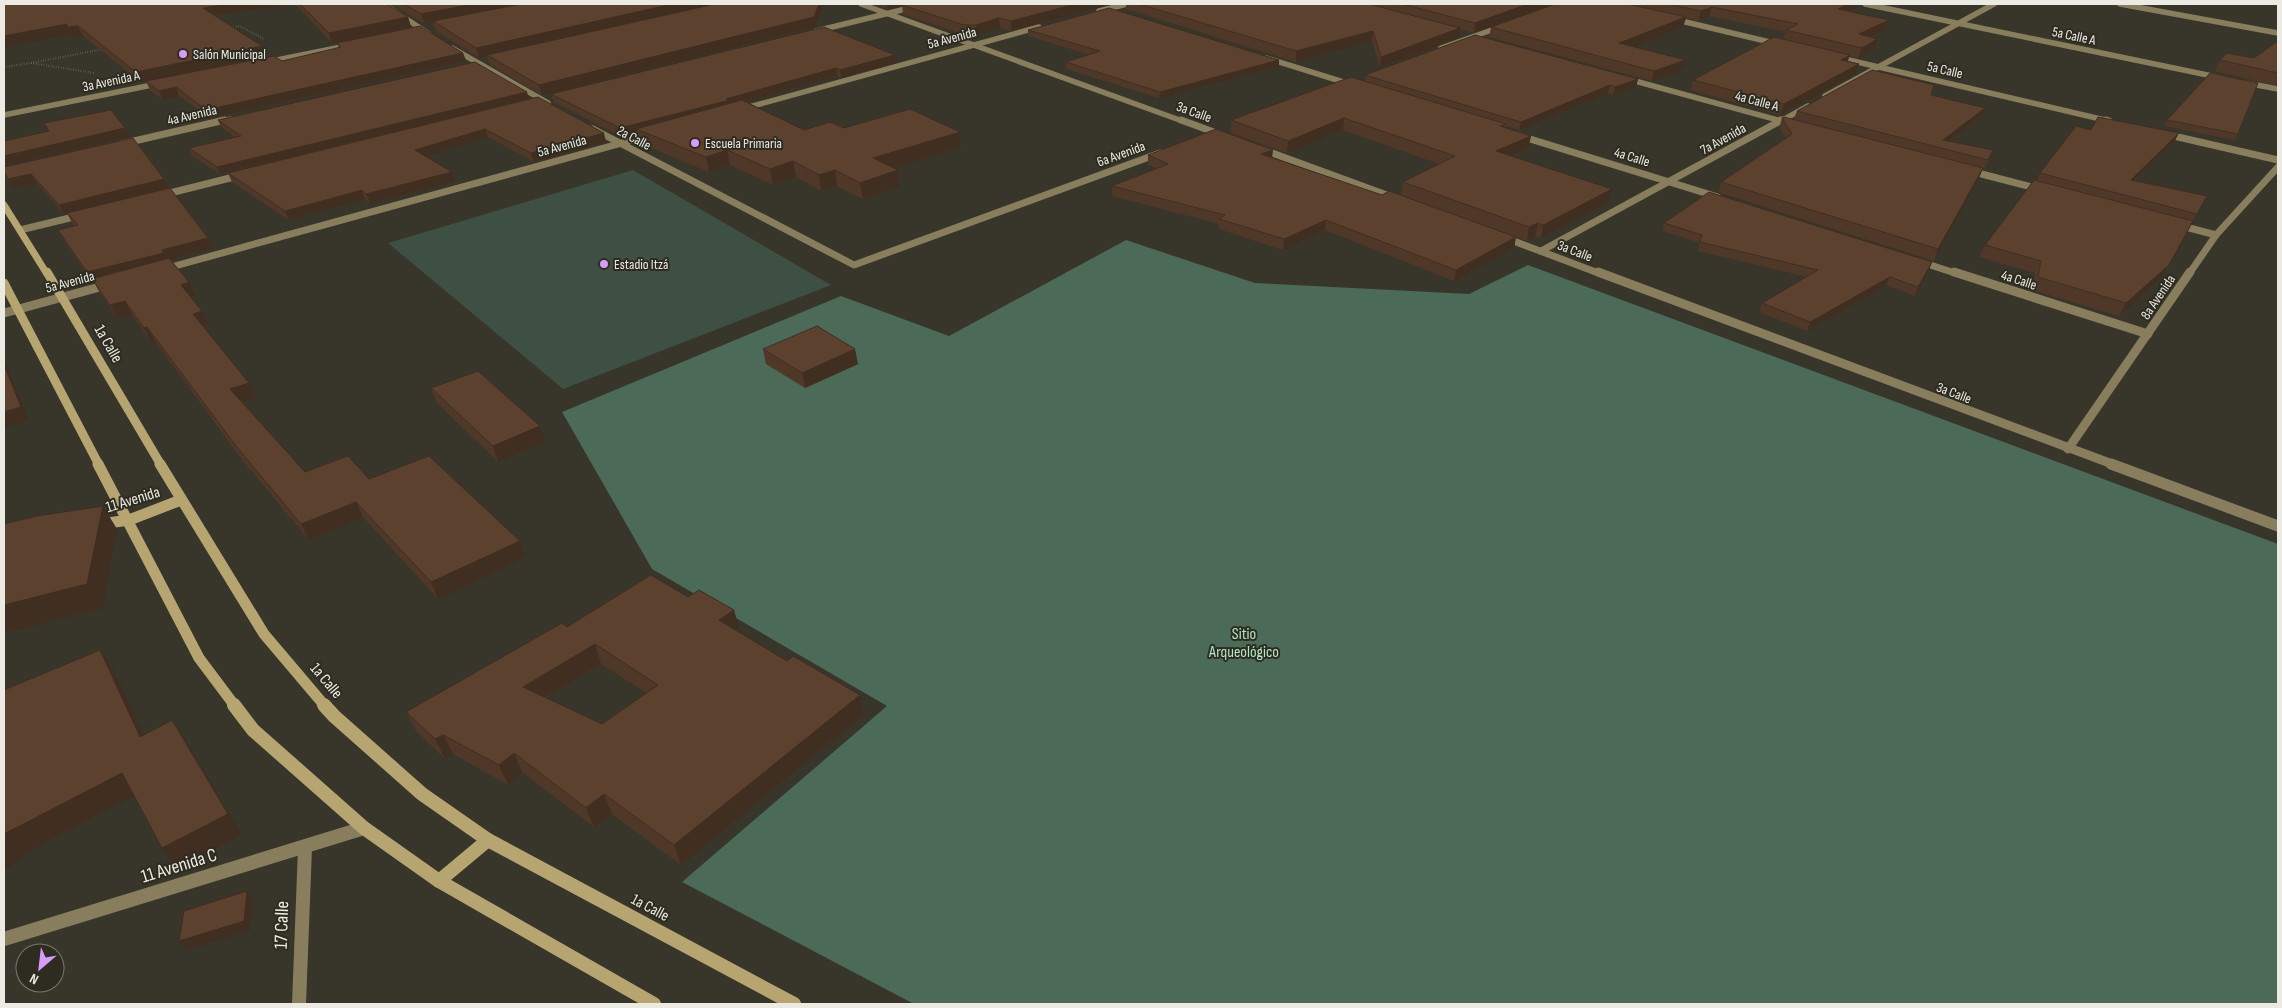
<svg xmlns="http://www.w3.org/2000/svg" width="2282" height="1008" font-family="'Sofia Sans Condensed',sans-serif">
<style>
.green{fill:#3e4f44}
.forest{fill:#4b6a57}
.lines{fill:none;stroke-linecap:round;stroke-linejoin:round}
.path{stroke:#7b786f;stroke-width:2;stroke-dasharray:0.5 2;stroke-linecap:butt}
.street-far4{stroke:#887d5d;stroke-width:5.5}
.street-far3{stroke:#887d5d;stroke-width:7}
.street-far2{stroke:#887d5d;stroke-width:9}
.street-far1{stroke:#887d5d;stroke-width:11}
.street{stroke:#887d5d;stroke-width:14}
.secondary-far3{stroke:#b7a571;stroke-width:7}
.secondary-far2{stroke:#b7a571;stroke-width:9}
.secondary-far1{stroke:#b7a571;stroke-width:11}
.secondary{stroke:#b7a571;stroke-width:14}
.wall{fill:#4f3828;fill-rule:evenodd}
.shaded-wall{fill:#402e21}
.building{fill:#5c412f;stroke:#402e21;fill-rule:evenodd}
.poi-dot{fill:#d79bf9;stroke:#2e2b21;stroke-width:2}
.labels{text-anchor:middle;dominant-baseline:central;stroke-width:4;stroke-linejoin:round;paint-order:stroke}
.far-street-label{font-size:14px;fill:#ebeae3;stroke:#2e2b21}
.far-poi-label{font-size:14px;fill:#ebeae3;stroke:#2e2b21;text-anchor:start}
.street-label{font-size:16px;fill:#ebeae3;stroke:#2e2b21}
.park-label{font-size:16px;fill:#aee8c5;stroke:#2e2b21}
.near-street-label{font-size:19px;fill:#ebeae3;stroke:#2e2b21}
</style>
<rect width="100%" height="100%" fill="#38352a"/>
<path class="green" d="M 633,170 L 831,285 L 563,389 L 388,243 Z"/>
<path class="forest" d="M 1126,240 L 1255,283 L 1469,294 L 1528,265 L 2278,544 L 2278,1004 L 914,1004 L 682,882 L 887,706 L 652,569 L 562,412 L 841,296 L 949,336 Z"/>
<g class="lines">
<g class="path">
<path d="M 231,28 L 240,26 L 264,39"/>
<path d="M 31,63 L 104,49"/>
<path d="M 4,67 L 31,63 L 94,73"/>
</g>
<g class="street-far4">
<path d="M 384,4 L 429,34"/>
<path d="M 861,4 L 1185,122"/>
<path d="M 1865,4 L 2222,78"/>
<path d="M 2120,4 L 2278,33"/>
<path d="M 1099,11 L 1127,4"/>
<path d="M 1673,19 L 1778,44"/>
<path d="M 816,31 L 926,4"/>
<path d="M 452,48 L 548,103"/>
<path d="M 1441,48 L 1503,26"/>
<path d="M 1836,57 L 2109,121"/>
<path d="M 1266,58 L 1353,85"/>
<path d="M 267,62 L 351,45"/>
<path d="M 1624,78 L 1785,122"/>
<path d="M 2246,83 L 2278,89"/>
<path d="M 1825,96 L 1994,4"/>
<path d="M 742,109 L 1039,27"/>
<path d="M 4,115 L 162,83"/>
<path d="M 220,122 L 231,119"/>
<path d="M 1779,122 L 1808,106"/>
</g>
<g class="street-far3">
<path d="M 1181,120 L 1222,135"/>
<path d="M 1780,120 L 1794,124"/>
<path d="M 2106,120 L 2109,121"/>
<path d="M 593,129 L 854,265 L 1160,153"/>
<path d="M 2165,134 L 2278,160"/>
<path d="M 1517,135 L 1718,197"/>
<path d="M 121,144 L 225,120"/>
<path d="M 1261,149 L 1395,198"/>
<path d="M 1970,171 L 2043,190"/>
<path d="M 162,195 L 242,175"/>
<path d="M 2178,225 L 2216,235"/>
<path d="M 20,230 L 82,215"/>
<path d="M 1503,237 L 1601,274"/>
<path d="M 1541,251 L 1782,120"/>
<path d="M 1918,261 L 1958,274"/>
<path d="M 164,269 L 651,135"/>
<path d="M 2189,274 L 2216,235 L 2278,167"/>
</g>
<g class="street-far2">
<path d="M 1598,272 L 2115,465"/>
<path d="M 1954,272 L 2148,334"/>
<path d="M 4,313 L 111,284"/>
<path d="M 2068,449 L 2190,272"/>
</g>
<path class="street-far1" d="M 2111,464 L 2278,526"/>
<g class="street">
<path d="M 4,939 L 364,828"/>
<path d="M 299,1004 L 305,848"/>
</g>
<path class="secondary-far3" d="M 4,205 L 47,274"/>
<g class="secondary-far2">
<path d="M 47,272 L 161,465"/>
<path d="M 4,283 L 99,465"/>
</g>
<g class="secondary-far1">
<path d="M 98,464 L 199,658 L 235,706"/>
<path d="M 160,464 L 264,634 L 325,706"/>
<path d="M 101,524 L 129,520 L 181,500"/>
</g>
<g class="secondary">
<path d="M 234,705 L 253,730 L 364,828 L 439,881 L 654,1004"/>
<path d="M 324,705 L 334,716 L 422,794 L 488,840 L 794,1004"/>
<path d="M 439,881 L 488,840"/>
</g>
</g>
<g class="wall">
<path d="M 4,4 L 387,4 L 408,17 L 411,27 L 332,43 L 295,4 L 216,16 L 262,46 L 267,56 L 141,82 L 83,36 L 72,37 L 71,34 Z"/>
<path d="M 391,4 L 824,4 L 815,27 L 542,95 L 490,65 L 487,56 L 479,58 L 436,31 L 433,22 L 425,24 Z"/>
<path d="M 872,4 L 1112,4 L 1011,31 L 1000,28 L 976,35 L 965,35 L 903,14 L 902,5 L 888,9 Z"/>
<path d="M 1126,4 L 1553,4 L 1474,33 L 1460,29 L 1459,38 L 1380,67 L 1372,41 L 1296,62 L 1126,9 Z"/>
<path d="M 1555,4 L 1859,4 L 1857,7 L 1849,11 L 1885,30 L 1870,37 L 1874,49 L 1858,58 L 1849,56 L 1848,61 L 1859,64 L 1856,74 L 1780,115 L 1690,90 L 1693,80 L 1783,39 L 1786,32 L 1709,16 L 1698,21 L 1686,18 L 1683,27 L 1634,47 L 1686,60 L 1683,70 L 1652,81 L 1489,37 L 1491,27 Z"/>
<path d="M 1028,30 L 1279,60 L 1279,66 L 1159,98 L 1066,69 L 1066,62 L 1090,55 L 1028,36 Z"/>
<path d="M 2278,41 L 2278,86 L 2215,71 L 2220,60 L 2254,58 Z"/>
<path d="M 337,43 L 463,53 L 466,61 L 210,118 L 179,96 L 163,100 L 150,90 L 146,81 L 282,61 L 339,48 Z"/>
<path d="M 896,63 L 841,78 L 838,76 L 745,102 L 804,130 L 844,128 L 960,132 L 961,147 L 893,168 L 898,170 L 900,186 L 863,199 L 837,186 L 821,191 L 796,177 L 773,185 L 730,165 L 709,172 L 639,143 L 637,133 L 622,137 L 554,102 L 551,94 Z"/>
<path d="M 1365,75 L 1638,79 L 1636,87 L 1613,95 L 1608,93 L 1519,130 L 1506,126 L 1505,128 L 1531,136 L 1528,148 L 1511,156 L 1609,202 L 1541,238 L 1535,236 L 1527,241 L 1516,237 L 1514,248 L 1454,281 L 1325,230 L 1283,250 L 1219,229 L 1219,224 L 1112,196 L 1112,186 L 1156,168 L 1148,165 L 1148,155 L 1273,158 L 1382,195 L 1515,237 L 1401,195 L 1403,182 L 1439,164 L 1343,130 L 1287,153 L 1231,133 L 1231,120 L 1365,81 Z"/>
<path d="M 1931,95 L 1985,108 L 1981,116 L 1949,141 L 1990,159 L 1984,169 L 1983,168 L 1979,178 L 1934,261 L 1718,192 L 1721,182 L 1786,138 L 1779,128 L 1782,118 L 1913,150 L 1794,119 L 1797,111 Z"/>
<path d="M 538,97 L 606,142 L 534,162 L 488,137 L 426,156 L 455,181 L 370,204 L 365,199 L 289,220 L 232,182 L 228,173 Z"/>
<path d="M 529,99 L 220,174 L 192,156 L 189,148 L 236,138 L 221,127 L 218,120 Z"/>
<path d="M 2167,120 L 2238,134 L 2235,140 L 2164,126 Z"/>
<path d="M 2091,130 L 2179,133 L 2174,142 L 2135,180 L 2207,196 L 2162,277 L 2119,316 L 2032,290 L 2035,273 L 1979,257 L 1985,245 L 2037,180 L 2040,173 Z"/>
<path d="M 4,172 L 164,179 L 168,188 L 64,214 L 36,182 L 13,188 Z"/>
<path d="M 67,213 L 208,238 L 213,248 L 170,259 L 189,282 L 196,296 L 191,298 L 202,311 L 209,325 L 204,327 L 257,398 L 242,402 L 305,472 L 369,479 L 520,541 L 526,557 L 438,599 L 363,517 L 309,540 L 243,461 L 155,341 L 152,342 L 132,315 L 118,319 L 100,293 L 94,282 L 92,282 L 63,239 L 58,230 L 75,226 L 72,223 Z"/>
<path d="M 1664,223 L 1929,270 L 1915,296 L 1886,285 L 1807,331 L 1759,312 L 1762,303 L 1807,277 L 1698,251 L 1700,243 L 1662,231 Z"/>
<path d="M 763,349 L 858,364 L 805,388 L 766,364 Z"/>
<path d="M 431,388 L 546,442 L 498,462 L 437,403 Z"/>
<path d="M 688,597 L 734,610 L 739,629 L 736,630 L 787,661 L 860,695 L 864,714 L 681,865 L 612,814 L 594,827 L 522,772 L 508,785 L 453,754 L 445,759 L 416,731 L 406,712 L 567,627 ZM 601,664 L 647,693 L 602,724 L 545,698 Z"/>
</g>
<g class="shaded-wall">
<path d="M 230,4 L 295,4 L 207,17 L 203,8 Z"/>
<path d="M 474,4 L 524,4 L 425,24 L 421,14 Z"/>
<path d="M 673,4 L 717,4 L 487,55 L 487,56 L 479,58 L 476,48 Z"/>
<path d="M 819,4 L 824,4 L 815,27 L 542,95 L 539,85 Z"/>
<path d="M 887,4 L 910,4 L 888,9 Z"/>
<path d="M 1076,4 L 1112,4 L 1011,31 L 1011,21 Z"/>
<path d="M 1528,4 L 1553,4 L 1474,33 L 1475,23 Z"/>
<path d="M 1848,4 L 1859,4 L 1857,7 L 1835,19 L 1838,9 Z"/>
<path d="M 1712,7 L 1709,16 L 1698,21 L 1701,11 Z"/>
<path d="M 408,17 L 411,27 L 332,43 L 329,33 Z"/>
<path d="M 1686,17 L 1683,27 L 1617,54 L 1619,43 Z"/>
<path d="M 999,18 L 1000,28 L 976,35 L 976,25 Z"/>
<path d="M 1889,20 L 1885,30 L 1855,44 L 1859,34 Z"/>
<path d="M 67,24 L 78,26 L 83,36 L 72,37 L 71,34 L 4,48 L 4,36 Z"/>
<path d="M 1460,28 L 1459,38 L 1380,67 L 1381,57 Z"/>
<path d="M 1373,31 L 1372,41 L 1296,62 L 1296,51 Z"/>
<path d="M 1877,39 L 1874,49 L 1858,58 L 1862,48 Z"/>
<path d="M 262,46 L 267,56 L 141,82 L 136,72 Z"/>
<path d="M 463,53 L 466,61 L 210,118 L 206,110 Z"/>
<path d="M 895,55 L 896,63 L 841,78 L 840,70 Z"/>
<path d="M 1850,55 L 1846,65 L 1841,60 Z"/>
<path d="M 1279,60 L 1279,66 L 1159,98 L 1160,92 Z"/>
<path d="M 1686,60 L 1683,70 L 1652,81 L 1654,71 Z"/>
<path d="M 1859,64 L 1856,74 L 1780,115 L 1784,104 Z"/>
<path d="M 836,68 L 838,76 L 731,106 L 636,129 L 637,133 L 622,137 L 620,128 Z"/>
<path d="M 1638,79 L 1636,87 L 1613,95 L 1615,87 Z"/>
<path d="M 1610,85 L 1608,93 L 1519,130 L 1521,122 Z"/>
<path d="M 176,87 L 179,96 L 163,100 L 159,91 Z"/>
<path d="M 527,92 L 529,99 L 220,174 L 217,167 Z"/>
<path d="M 1985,108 L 1981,116 L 1939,148 L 1943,140 Z"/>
<path d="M 1344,118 L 1343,130 L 1287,153 L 1288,141 Z"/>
<path d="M 125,128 L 130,137 L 4,166 L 4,156 Z"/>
<path d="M 485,129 L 488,137 L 418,159 L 415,150 Z"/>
<path d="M 960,132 L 961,147 L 875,174 L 873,158 Z"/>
<path d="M 604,133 L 606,142 L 534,162 L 531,153 Z"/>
<path d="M 2179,133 L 2174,142 L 2126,188 L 2131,180 Z"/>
<path d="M 1531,136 L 1528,148 L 1493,164 L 1496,151 Z"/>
<path d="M 727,150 L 730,165 L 709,172 L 706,157 Z"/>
<path d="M 1273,150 L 1272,159 L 1261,154 Z"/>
<path d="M 793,161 L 796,177 L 773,185 L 770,169 Z"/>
<path d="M 1983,168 L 1979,178 L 1934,261 L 1938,249 Z"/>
<path d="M 835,170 L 837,186 L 821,191 L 819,175 Z"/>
<path d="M 898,170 L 900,186 L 863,199 L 860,183 Z"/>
<path d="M 452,172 L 455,181 L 370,204 L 366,194 Z"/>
<path d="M 31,174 L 36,182 L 13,188 L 8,179 Z"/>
<path d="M 164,179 L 168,188 L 64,214 L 59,205 Z"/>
<path d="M 1612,189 L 1609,202 L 1541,238 L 1543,225 Z"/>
<path d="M 362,190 L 365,199 L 289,220 L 285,211 Z"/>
<path d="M 1326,220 L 1325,230 L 1283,250 L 1284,239 Z"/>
<path d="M 2193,221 L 2162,277 L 2119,316 L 2126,303 Z"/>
<path d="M 1538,223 L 1535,236 L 1527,241 L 1529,227 Z"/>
<path d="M 1516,237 L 1514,248 L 1454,281 L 1456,270 Z"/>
<path d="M 208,238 L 213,248 L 168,260 L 169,262 L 92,282 L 87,272 L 162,250 Z"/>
<path d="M 1932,262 L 1929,270 L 1915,296 L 1918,287 Z"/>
<path d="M 1890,277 L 1886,285 L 1807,331 L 1810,322 Z"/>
<path d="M 189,282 L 196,296 L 188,298 L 181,285 Z"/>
<path d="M 125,301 L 132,315 L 118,319 L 110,305 Z"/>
<path d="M 202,311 L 209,325 L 200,328 L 193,314 Z"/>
<path d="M 147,327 L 155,341 L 152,342 L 144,328 Z"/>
<path d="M 855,349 L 858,364 L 805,388 L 802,373 Z"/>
<path d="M 4,361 L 8,368 L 29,420 L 4,428 Z"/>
<path d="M 249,383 L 257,398 L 238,404 L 230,389 Z"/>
<path d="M 540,426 L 546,442 L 498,462 L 493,446 Z"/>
<path d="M 356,502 L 363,517 L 309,540 L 301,524 Z"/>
<path d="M 103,506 L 117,529 L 103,608 L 4,633 L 4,605 Z"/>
<path d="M 520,541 L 526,557 L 438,599 L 431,582 Z"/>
<path d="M 734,610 L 739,629 L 724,639 L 719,620 Z"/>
<path d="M 595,644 L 601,664 L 531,706 L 523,687 Z"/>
<path d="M 100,650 L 114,671 L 155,758 L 140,737 Z"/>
<path d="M 860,695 L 864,714 L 681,865 L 674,845 Z"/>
<path d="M 172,720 L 186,741 L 242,835 L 177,869 L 162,848 Z"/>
<path d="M 443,735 L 453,754 L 445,759 L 435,739 Z"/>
<path d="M 514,753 L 522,772 L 508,785 L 499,765 Z"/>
<path d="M 122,773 L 137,794 L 22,855 L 23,859 L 4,869 L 4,834 Z"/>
<path d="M 604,794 L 612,814 L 594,827 L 586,808 Z"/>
<path d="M 247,891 L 253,900 L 250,930 L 186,950 L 179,941 Z"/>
</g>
<g class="building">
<path d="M 4,4 L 230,4 L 203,8 L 262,46 L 136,72 L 78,26 L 67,27 L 67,24 L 4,36 Z"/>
<path d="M 300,4 L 387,4 L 408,17 L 329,33 Z"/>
<path d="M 404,4 L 474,4 L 421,14 Z"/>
<path d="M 521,4 L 673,4 L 476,48 L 433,21 Z"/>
<path d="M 715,4 L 819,4 L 814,17 L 539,85 L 487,55 Z"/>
<path d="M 907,4 L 1076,4 L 1011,21 L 999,18 L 976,25 L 964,25 L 902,5 Z"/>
<path d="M 1139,4 L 1369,4 L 1460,28 L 1381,57 L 1373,31 L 1296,51 Z"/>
<path d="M 1402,4 L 1528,4 L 1475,23 Z"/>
<path d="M 1555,4 L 1628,4 L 1686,17 L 1619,43 L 1686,60 L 1654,71 L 1491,27 Z"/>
<path d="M 1668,4 L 1848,4 L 1838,9 L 1889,20 L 1859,34 L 1877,39 L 1862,48 L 1786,30 L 1798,24 L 1712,7 L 1701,11 Z"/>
<path d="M 1109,8 L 1279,60 L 1160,92 L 1066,62 L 1100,51 L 1028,30 Z"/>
<path d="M 420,26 L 463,53 L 206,110 L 176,87 L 159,91 L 146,81 L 274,56 L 282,61 L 341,47 L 337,43 Z"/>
<path d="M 824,27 L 895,55 L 840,70 L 836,68 L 726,99 L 730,100 L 620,128 L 551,94 Z"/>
<path d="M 1475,35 L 1638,79 L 1615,87 L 1610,85 L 1521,122 L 1365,75 Z"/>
<path d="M 1774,37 L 1850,55 L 1841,60 L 1859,64 L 1784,104 L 1693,80 Z"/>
<path d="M 2278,41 L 2278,73 L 2220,60 L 2227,53 L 2254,58 Z"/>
<path d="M 475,62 L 527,92 L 217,167 L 189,148 L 241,136 L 218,120 Z"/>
<path d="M 1872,70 L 1934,85 L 1931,95 L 1985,108 L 1943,140 L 1993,150 L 1988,160 L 1797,111 Z"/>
<path d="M 2210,73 L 2258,83 L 2238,134 L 2167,120 Z"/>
<path d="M 1351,77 L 1506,124 L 1500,126 L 1531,136 L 1496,151 L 1612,189 L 1543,225 L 1538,223 L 1529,227 L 1403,182 L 1455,156 L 1344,118 L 1288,141 L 1231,120 Z"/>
<path d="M 538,97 L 604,133 L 531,153 L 485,129 L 415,150 L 452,172 L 366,194 L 362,190 L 285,211 L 228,173 Z"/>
<path d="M 742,100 L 804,130 L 830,122 L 844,128 L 910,109 L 960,132 L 873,158 L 898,170 L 860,183 L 835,170 L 819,175 L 793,161 L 770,169 L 727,150 L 706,157 L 636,129 Z"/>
<path d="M 111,110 L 125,128 L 4,156 L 4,141 L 49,131 L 44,123 Z"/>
<path d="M 1784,117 L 1983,168 L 1938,249 L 1721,182 L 1792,134 L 1782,118 Z"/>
<path d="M 2098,117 L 2179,133 L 2131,180 L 2207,196 L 2197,214 L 2040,173 L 2076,126 L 2091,130 Z"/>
<path d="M 1216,129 L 1273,150 L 1261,154 L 1382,195 L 1389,191 L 1516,237 L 1456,270 L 1326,220 L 1284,239 L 1219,219 L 1225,215 L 1112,186 L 1168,164 L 1148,155 Z"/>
<path d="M 133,138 L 164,179 L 59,205 L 31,174 L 8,179 L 4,172 L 4,167 Z"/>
<path d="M 2034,180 L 2193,221 L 2169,265 L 2126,303 L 2038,277 L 2041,261 L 1985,245 Z"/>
<path d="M 170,188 L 208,238 L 162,250 L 164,253 L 87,272 L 58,230 L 78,225 L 67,213 Z"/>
<path d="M 1709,192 L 1932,262 L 1918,287 L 1890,277 L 1810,322 L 1762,303 L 1818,270 L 1700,242 L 1702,235 L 1664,223 Z"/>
<path d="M 169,258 L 189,282 L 181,285 L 202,311 L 193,314 L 249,383 L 230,389 L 305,472 L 348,456 L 369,479 L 429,456 L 520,541 L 431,582 L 356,502 L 301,524 L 236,446 L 147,327 L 144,328 L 125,301 L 110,305 L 92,279 Z"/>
<path d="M 817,326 L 855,349 L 802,373 L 763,349 Z"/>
<path d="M 4,365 L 21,407 L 4,412 Z"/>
<path d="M 478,371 L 540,426 L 493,446 L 431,388 Z"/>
<path d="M 103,506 L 87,584 L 4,605 L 4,524 L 37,516 Z"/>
<path d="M 651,575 L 688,597 L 699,590 L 734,610 L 719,620 L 787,661 L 793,656 L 860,695 L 674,845 L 604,794 L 586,808 L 514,753 L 499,765 L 443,735 L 435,739 L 406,712 L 562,623 L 567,627 ZM 595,644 L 658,685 L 602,724 L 523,687 Z"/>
<path d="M 100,650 L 140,737 L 172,720 L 228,814 L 162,848 L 122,773 L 4,834 L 6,838 L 4,839 L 4,690 Z"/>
<path d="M 247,891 L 244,921 L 179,941 L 184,911 Z"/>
</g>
<g class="poi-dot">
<circle cx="183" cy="54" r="5"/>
<circle cx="695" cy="143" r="5"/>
<circle cx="604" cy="264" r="5"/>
</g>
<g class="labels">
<g class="far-street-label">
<text transform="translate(2074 36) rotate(12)">5a Calle A</text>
<text transform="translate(952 38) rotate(-15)">5a Avenida</text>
<text transform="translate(1945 70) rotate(13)">5a Calle</text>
<text transform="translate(111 81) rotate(-12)">3a Avenida A</text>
<text transform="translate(1757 101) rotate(15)">4a Calle A</text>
<text transform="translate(1194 112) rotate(20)">3a Calle</text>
<text transform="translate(192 115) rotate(-13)">4a Avenida</text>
<text transform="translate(634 138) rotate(28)">2a Calle</text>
<text transform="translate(1723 139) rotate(-29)">7a Avenida</text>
<text transform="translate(562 146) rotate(-15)">5a Avenida</text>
<text transform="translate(1121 154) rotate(-20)">6a Avenida</text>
<text transform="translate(1632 157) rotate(17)">4a Calle</text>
<text transform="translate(1575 251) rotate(21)">3a Calle</text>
<text transform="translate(2019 280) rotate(18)">4a Calle</text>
<text transform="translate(70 282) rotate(-15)">5a Avenida</text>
<text transform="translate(2158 297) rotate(-56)">8a Avenida</text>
<text transform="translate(1954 393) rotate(21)">3a Calle</text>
</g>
<g class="far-poi-label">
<text x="193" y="54">Salón Municipal</text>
<text x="705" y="143">Escuela Primaria</text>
<text x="614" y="264">Estadio Itzá</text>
</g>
<g class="street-label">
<text transform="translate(108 344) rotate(60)">1a Calle</text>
<text transform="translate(133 500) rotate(-17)">11 Avenida</text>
<text transform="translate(326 681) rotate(50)">1a Calle</text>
<text transform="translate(650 908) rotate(28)">1a Calle</text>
</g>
<g class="park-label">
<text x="1244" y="634">Sitio<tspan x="1244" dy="18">Arqueológico</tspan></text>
</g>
<g class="near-street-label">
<text transform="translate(179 866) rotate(-17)">11 Avenida C</text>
<text transform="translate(282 925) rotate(-88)">17 Calle</text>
</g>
</g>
<rect width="2282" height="1008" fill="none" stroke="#ebeae3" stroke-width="10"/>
<g transform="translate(40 968) rotate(208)"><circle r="24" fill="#2e2b21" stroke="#7a776f"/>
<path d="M0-4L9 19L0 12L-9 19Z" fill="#d79bf9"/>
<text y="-8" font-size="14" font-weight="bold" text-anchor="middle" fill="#ebeae3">N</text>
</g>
</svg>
